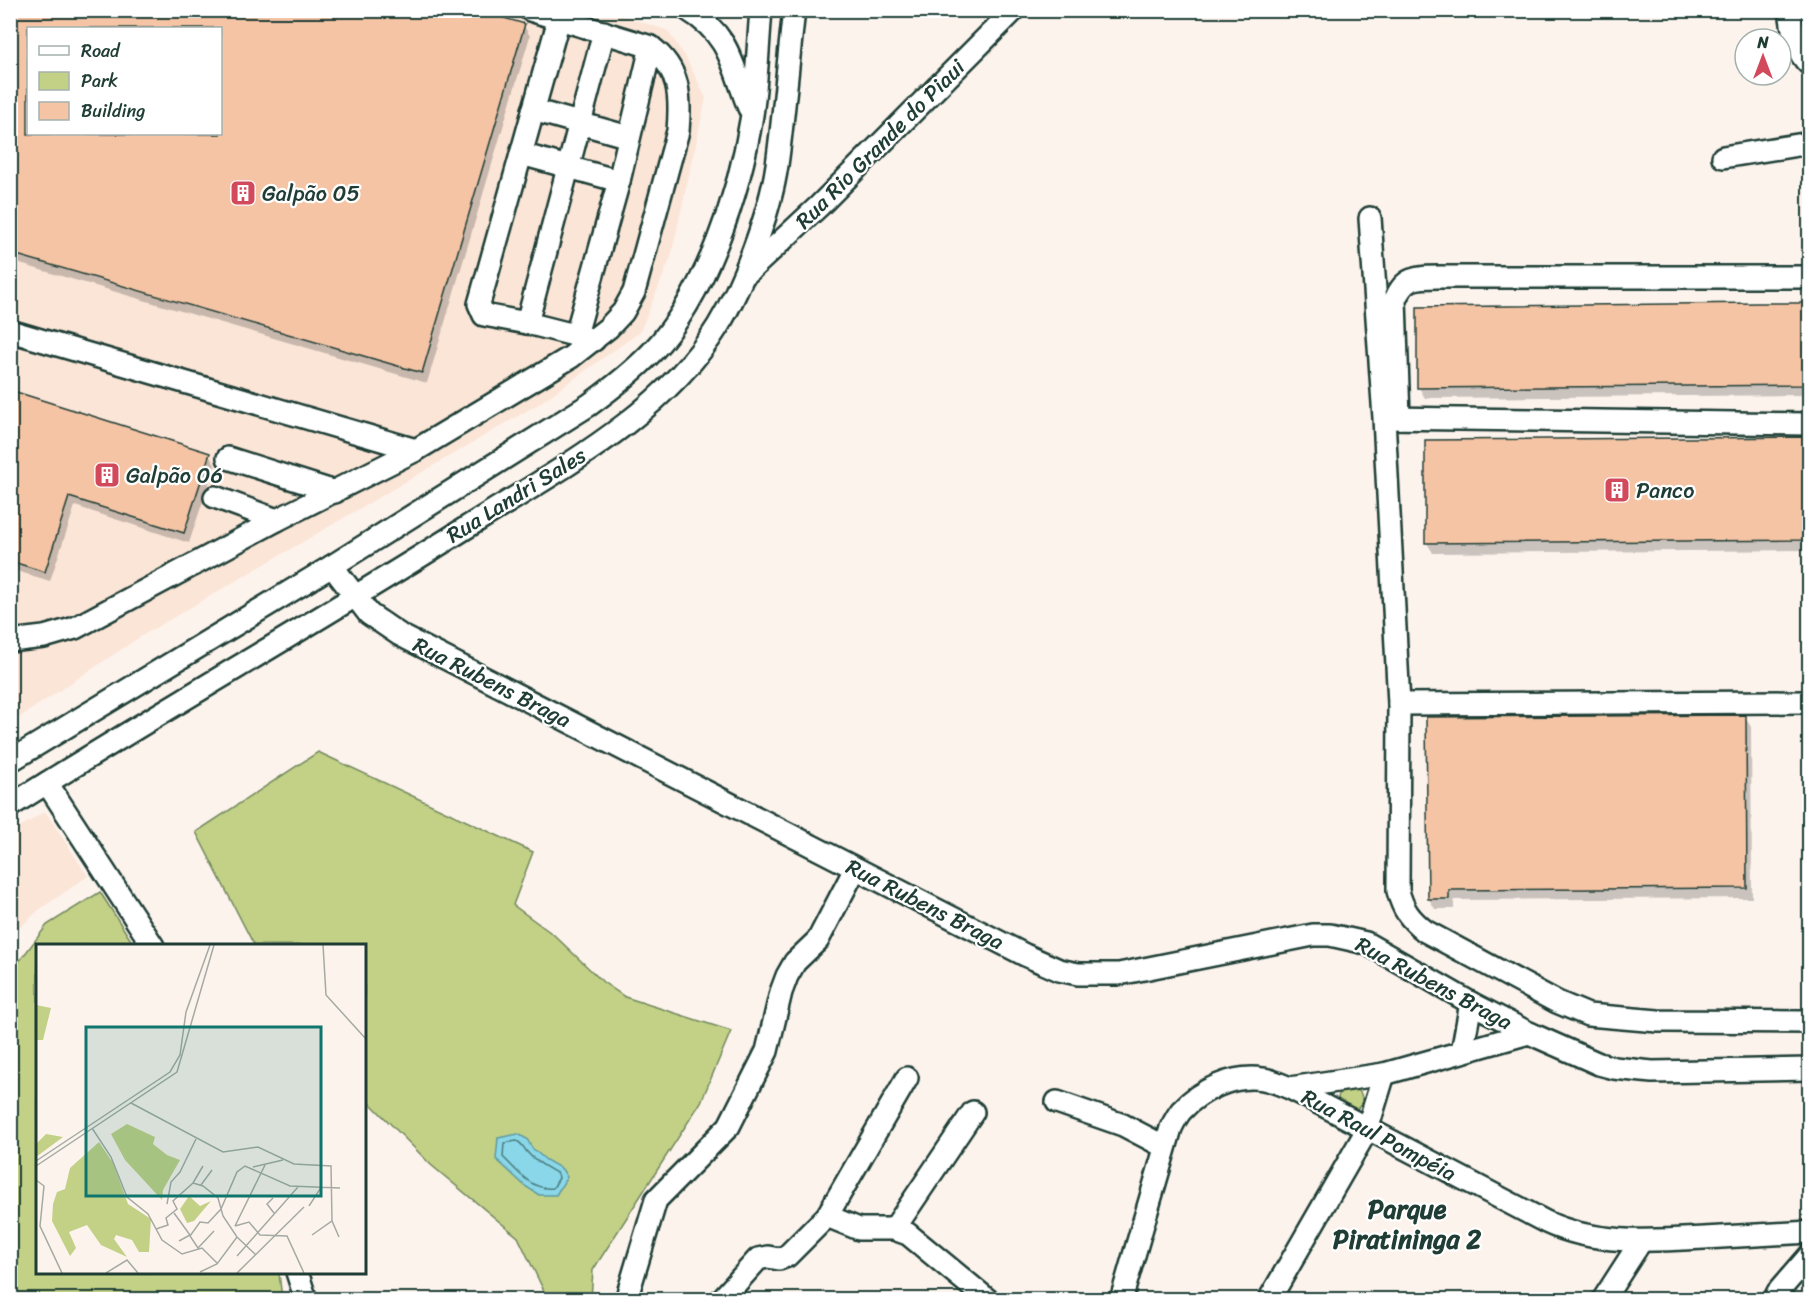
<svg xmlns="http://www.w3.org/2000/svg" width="1820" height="1310" font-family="Sriracha,sans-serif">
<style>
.built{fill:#fbe5d7;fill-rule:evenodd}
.green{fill:#c2d186;stroke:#70875d;stroke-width:1.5}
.water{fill:#8ad7e9;stroke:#5f99a1;stroke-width:1.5}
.shadow{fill:#0003;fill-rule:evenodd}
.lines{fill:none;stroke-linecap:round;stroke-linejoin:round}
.shore{stroke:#4a7b7c;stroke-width:1.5}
.building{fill:#f5c4a5;stroke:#1f3d34;stroke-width:1.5;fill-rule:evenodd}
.minor-casing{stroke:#1f3d34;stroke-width:26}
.minor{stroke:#fff;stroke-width:21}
.labels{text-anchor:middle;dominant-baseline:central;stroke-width:4.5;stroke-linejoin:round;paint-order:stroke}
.street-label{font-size:22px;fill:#1f3d34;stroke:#fff}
.poi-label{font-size:22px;fill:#1f3d34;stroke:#fff;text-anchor:start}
.quarter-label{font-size:26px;font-weight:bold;fill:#1f3d34;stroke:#fff}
.inset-road{fill:none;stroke:#a4aaa3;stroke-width:1.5}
.view{fill:#0f766e;fill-opacity:0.15;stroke:#0f766e;stroke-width:3}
.inset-edge{fill:none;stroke:#1f3d34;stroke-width:3}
</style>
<rect width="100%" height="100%" fill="#fdf3ed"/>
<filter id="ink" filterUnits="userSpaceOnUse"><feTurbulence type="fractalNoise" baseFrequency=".0167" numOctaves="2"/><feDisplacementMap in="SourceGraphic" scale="12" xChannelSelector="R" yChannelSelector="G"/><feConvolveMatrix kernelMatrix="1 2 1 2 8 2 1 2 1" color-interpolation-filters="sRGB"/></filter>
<g filter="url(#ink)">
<g class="built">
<path d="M 602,10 L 667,30 L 685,56 L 706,98 L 671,257 L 640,332 L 537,405 L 140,637 L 11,723 L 11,11 ZM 28,28 L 220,28 L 220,134 L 28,134 Z"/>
<path d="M 45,811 L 88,876 L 39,910 L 11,936 L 11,833 Z"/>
</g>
<g class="green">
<path d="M 318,752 L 533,852 L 513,905 L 554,935 L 603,982 L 625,997 L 731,1031 L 701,1102 L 593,1270 L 591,1299 L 551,1299 L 545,1293 L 518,1237 L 431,1165 L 365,1098 L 364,946 L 254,945 L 196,832 Z"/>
<path d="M 100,892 L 134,945 L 38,946 L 38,1272 L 279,1273 L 282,1299 L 11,1299 L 11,972 L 47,925 Z"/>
<circle cx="1350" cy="1099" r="12"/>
</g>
<path class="water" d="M 518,1134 L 527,1139 L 532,1148 L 546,1160 L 562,1169 L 567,1177 L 556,1195 L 539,1195 L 525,1186 L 496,1159 L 498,1138 Z"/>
<g class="shadow">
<path d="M 10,10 L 524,26 L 530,36 L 427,383 L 10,261 ZM 28,28 L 220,28 L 220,134 L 28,134 Z"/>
<path d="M 1810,304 L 1810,395 L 1425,398 L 1419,388 L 1418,309 Z"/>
<path d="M 10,391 L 209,455 L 215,465 L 189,543 L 75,506 L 50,581 L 10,569 Z"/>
<path d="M 1810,438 L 1810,550 L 1433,553 L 1427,543 L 1426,441 Z"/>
<path d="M 1745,717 L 1751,727 L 1752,898 L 1454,900 L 1454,909 L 1435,909 L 1429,899 Z"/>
</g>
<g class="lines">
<path class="shore" d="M 517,1141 C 523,1144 523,1147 527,1152 C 535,1162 548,1168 558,1174 L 559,1178 L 553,1188 C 532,1191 517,1171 503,1157 L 504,1143 Z"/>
</g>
<g class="building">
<path d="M 10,10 L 477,10 L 525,24 L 422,373 L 10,253 ZM 28,28 L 220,28 L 220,134 L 28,134 Z"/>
<path d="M 1759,303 L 1809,303 L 1809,385 L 1417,388 L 1417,307 Z"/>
<path d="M 10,390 L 210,453 L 184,533 L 69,497 L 45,572 L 10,561 Z"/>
<path d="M 1809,437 L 1809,540 L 1425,543 L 1425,440 Z"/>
<path d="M 1746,715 L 1747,888 L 1449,890 L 1449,899 L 1428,899 L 1426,717 Z"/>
</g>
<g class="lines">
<g class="minor-casing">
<g id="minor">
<path d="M 688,10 C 731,36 732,66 749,108"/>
<path d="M 1790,10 C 1793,30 1794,51 1810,65"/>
<path d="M 533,110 L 629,137"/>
<path d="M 521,154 L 619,181"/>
<path d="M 1723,157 L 1810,143"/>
<path d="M 1370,218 L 1384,418 L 1399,704 L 1398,891 C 1403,910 1410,919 1425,931 L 1557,1002 L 1588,1015 L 1658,1021 L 1810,1022"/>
<path d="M 747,273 L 819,206 L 1014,10"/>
<path d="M 527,323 L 484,315 L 479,304 L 559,19"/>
<path d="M 10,331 L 416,450"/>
<path d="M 576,335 L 619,181 L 651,47"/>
<path d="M 594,340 L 527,323 L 604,32"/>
<path d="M 1385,418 L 1810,424"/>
<path d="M 1399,418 L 1395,300 C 1404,277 1416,277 1438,277 L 1810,277"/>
<path d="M 228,458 L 335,492"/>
<path d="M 215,497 L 277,520"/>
<path d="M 332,566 L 369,614 L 400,635 L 1025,955 L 1059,970 L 1078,974 L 1119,974 L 1313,935 L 1330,935 L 1366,943 L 1471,1003 L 1529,1033 L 1599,1064 L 1614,1068 L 1652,1072 L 1810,1069"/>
<path d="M 10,641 L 44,637 L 75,628 L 277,520 L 416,450 L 571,357 L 608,328 L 623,312 L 634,292 L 678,131 C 681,96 680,69 651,47 L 530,10"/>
<path d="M 1399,704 L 1810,702"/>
<path d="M 10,761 L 332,566 L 589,405 C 611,389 633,372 652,352 C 706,295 740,192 752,115 C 757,81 758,45 761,10"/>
<path d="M 47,783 L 153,946"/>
<path d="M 10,806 C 160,711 314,624 464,529 C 552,473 661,418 718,326 C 743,285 770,213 777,165 C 784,114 788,62 794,10"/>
<path d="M 1462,1052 L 1471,1003"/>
<path d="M 1290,1088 L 1384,1074 L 1529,1033"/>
<path d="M 1057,1102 L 1123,1125 L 1165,1147"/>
<path d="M 827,1216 L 859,1229 L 894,1229 L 908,1234 L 988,1300"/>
<path d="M 894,1229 L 973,1112"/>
<path d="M 297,1272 L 306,1300"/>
<path d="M 626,1300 L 656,1200 L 729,1126 L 767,1051 L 781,992 L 787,976 L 795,962 L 818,940 L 855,869"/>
<path d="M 721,1300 L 758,1259 L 768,1257 L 779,1259 L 787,1256 L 827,1216 L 907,1078"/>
<path d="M 1121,1300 L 1171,1128 C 1174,1122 1177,1116 1181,1111 C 1200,1090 1234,1074 1263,1079 C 1272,1080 1281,1085 1290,1088 L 1546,1222 C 1595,1245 1651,1241 1704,1238 C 1739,1236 1774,1234 1810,1232"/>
<path d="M 1269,1300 L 1367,1130 L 1384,1074"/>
<path d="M 1603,1300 L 1641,1241"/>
<path d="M 1774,1300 L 1778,1292 L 1810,1255"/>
</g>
</g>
<use href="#minor" class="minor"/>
</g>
</g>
<defs>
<g id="building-square" transform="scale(1.35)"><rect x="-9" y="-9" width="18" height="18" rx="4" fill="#d1495b" stroke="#fff"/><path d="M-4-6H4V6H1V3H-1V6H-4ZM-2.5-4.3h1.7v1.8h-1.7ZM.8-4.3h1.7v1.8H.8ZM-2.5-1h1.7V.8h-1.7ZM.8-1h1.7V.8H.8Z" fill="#fff"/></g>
</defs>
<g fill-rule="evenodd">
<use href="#building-square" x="243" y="193"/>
<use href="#building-square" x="107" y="475"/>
<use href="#building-square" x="1617" y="490"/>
</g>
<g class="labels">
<g class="street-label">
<text transform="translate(880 144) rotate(-45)">Rua Rio Grande do Piaui</text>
<text transform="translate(516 495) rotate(-32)">Rua Landri Sales</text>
<text transform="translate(492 682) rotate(27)">Rua Rubens Braga</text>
<text transform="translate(925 904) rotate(27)">Rua Rubens Braga</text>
<text transform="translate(1434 983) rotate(28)">Rua Rubens Braga</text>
<text transform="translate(1379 1135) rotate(28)">Rua Raul Pompéia</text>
</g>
<g class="poi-label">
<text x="262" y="193">Galpão 05</text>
<text x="126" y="475">Galpão 06</text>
<text x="1636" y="490">Panco</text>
</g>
<g class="quarter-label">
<text x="1407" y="1209">Parque<tspan x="1407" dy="30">Piratininga 2</tspan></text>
</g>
</g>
<g transform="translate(36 944)">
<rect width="330" height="330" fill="#fdf3ed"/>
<path d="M 0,61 L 15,64 L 7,96 L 0,96 ZM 91,180 L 119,193 L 117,200 L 131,211 L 144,216 L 127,246 L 126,256 L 89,216 L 75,190 ZM 10,190 L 27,193 L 0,213 L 0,200 ZM 63,198 L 77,219 L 92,260 L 115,275 L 113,308 L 103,308 L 96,296 L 80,291 L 78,295 L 91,313 L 65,301 L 51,281 L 33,288 L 40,304 L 34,312 L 16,277 L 17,260 L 21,248 L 29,245 L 34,224 ZM 153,252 L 164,262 L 175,257 L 158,277 L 151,279 L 144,265 Z" fill="#c2d186"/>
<path class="inset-road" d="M 287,1 L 290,51 L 330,95M 95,159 L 187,208 L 222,203 L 258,220 L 295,222 L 296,277M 56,184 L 75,213 L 91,253 L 112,270 L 126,296 L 146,310 L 166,304 L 181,319M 0,217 L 134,128 L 144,111 L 150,68 L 174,1M 0,222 L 141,128 L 178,1M 217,223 L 247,216M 0,236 L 8,242 L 4,282 L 26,329M 157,239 L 167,242 L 182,254 L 187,272 L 201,293 L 220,311M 165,241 L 176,226M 237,254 L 231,260 L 238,269M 131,260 L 135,238 L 144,228 L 160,195M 273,262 L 286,242M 138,269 L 154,291 L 143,297M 199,282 L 213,278 L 224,291 L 251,292 L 268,329M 199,282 L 229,221M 120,285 L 132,281 L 130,274 L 141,265 L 137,257 L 157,239 L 167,222M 178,287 L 162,304 L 154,292 L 164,278 L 172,279 L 185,265 L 201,228 L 209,222 L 254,242 L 304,244M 276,291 L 296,277 L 303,293M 201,312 L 262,243M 164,328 L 181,320 L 201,293M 70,329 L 91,316 L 102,329M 201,329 L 268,263"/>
<path class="view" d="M 50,83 L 285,83 L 285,252 L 50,252 Z"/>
<rect width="330" height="330" class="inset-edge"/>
</g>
<rect width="1820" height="1310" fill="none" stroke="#fff" stroke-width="36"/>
<rect x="18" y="18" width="1784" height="1274" fill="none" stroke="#1f3d34" stroke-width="2" filter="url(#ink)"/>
<rect x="27" y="27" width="195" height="108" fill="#ffffff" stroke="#a5b1ae" stroke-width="1.5"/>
<rect x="39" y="46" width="30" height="9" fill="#ffffff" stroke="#a5b1ae" stroke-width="1.5"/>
<text x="81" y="57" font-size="18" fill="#1f3d34">Road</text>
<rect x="39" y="72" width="30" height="18" fill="#c2d186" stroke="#a5b1ae" stroke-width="1.5"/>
<text x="81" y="87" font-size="18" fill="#1f3d34">Park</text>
<rect x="39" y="102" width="30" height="18" fill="#f5c4a5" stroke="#a5b1ae" stroke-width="1.5"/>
<text x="81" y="117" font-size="18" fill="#1f3d34">Building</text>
<g transform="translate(1763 57)"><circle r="28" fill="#ffffff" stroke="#a5b1ae" stroke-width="1.5"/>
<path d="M0-4.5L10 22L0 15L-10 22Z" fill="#d1495b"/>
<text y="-9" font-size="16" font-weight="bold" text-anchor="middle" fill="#1f3d34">N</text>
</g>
</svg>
